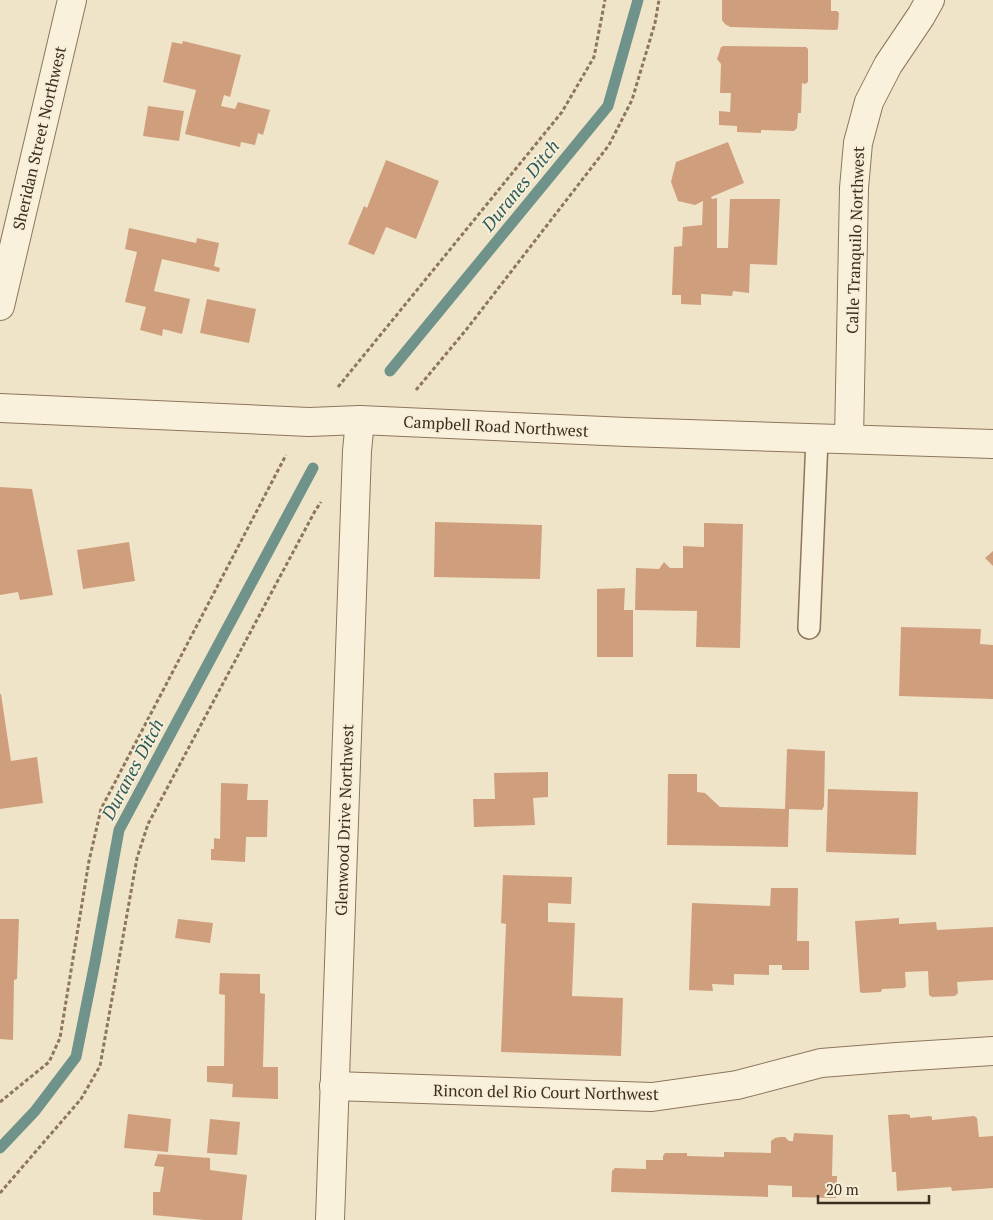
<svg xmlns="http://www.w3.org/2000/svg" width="993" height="1220" font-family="'PT Serif',serif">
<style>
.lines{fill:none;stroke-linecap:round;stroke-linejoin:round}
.stream{stroke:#6f938a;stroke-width:11}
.building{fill:#cf9f7d}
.service-casing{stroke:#8d765c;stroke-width:24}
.minor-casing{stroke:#8d765c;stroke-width:30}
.tertiary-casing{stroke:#8d765c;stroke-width:30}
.path{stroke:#8d765c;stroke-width:3;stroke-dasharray:4 2.5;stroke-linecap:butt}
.service{stroke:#faf1dc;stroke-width:21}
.minor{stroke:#faf1dc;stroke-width:28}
.tertiary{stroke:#faf1dc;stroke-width:28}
.labels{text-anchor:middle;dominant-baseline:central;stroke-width:4;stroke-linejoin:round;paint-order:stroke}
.street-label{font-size:16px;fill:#3d2e20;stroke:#f7eed8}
.water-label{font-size:18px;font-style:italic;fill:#2f5d5a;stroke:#f7eed8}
</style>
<rect width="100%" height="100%" fill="#f0e4c8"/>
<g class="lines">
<g class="stream">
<path d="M 390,371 L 608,106 L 638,0"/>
<path d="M 0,1148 L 35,1111 L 76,1057 L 95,962 L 119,830 L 313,468"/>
</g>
</g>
<g class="building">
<path d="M 722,0 L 831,0 L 831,11 L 837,11 L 839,13 L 838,29 L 836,30 L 730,27 L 725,24 L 722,20 Z"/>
<path d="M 183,41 L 241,55 L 230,97 L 224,95 L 221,106 L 235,109 L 238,102 L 270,110 L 263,135 L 258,133 L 255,145 L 241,142 L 240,147 L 185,134 L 196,90 L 163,82 L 172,42 L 182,44 Z"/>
<path d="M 724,46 L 806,47 L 808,49 L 808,82 L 805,84 L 802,83 L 801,113 L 798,113 L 797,128 L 794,131 L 761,130 L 761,133 L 737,132 L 737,126 L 719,125 L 719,111 L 730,112 L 731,93 L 720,93 L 721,64 L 717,59 L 721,47 Z"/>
<path d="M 148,106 L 184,111 L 179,141 L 143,136 Z"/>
<path d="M 728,142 L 744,183 L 711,197 L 712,199 L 717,198 L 717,248 L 728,248 L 730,199 L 780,199 L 777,265 L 750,264 L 749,293 L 733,291 L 732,296 L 701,294 L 701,305 L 681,304 L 681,295 L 672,295 L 674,247 L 682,246 L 683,227 L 702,225 L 703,201 L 695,205 L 678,201 L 671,182 L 676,162 Z"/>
<path d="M 386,160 L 439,181 L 416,239 L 386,227 L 374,255 L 348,244 L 364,206 L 367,208 Z"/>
<path d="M 129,228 L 196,243 L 197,238 L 219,243 L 214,266 L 220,268 L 219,272 L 162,259 L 154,291 L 190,299 L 182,334 L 163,329 L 162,336 L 140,330 L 146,307 L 125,302 L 137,252 L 125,249 Z"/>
<path d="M 207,299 L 256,309 L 249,343 L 200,333 Z"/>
<path d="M 0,487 L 32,489 L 53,595 L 20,600 L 18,592 L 0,595 Z"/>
<path d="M 435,522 L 542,525 L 540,579 L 434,577 Z"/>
<path d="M 704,523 L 743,524 L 740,648 L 696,647 L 697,611 L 635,610 L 636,568 L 659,569 L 664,562 L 670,568 L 683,568 L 683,546 L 704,547 Z"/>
<path d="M 129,542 L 135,581 L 83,589 L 77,550 Z"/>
<path d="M 993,551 L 993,566 L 985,558 Z"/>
<path d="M 625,588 L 624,610 L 633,610 L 633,657 L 597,657 L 597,589 Z"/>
<path d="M 901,627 L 981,629 L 980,644 L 993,645 L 993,699 L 899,696 Z"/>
<path d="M 0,694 L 1,694 L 11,761 L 37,757 L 43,803 L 0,809 Z"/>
<path d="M 787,749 L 825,751 L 824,806 L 822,810 L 789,809 L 788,847 L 667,845 L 668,774 L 697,774 L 697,792 L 705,793 L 720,807 L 785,809 Z"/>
<path d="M 548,772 L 548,797 L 533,798 L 535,825 L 474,827 L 473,799 L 495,799 L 494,773 Z"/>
<path d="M 221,783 L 248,784 L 247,800 L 268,800 L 267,837 L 246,837 L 245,862 L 211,860 L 211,849 L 214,849 L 214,838 L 220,839 Z"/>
<path d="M 828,789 L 918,792 L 916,855 L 826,852 Z"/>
<path d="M 503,875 L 572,877 L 571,904 L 548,903 L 548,922 L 575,923 L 572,996 L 623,998 L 621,1056 L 501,1052 L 506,924 L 501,923 Z"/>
<path d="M 771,888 L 798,888 L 797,941 L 809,941 L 809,970 L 782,970 L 782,965 L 769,965 L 769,975 L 734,974 L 734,985 L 712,984 L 713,991 L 689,990 L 692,903 L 770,906 Z"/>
<path d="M 899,918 L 899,924 L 936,922 L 937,930 L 993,927 L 993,980 L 957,982 L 958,993 L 955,996 L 932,997 L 929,995 L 928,971 L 905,972 L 906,986 L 904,988 L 882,989 L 881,992 L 862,993 L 860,992 L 855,921 Z"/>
<path d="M 0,919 L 19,919 L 17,979 L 14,980 L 13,1040 L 0,1039 Z"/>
<path d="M 178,919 L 213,923 L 210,943 L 175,938 Z"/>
<path d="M 220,973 L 260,974 L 260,993 L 265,994 L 263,1067 L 278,1067 L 278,1099 L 232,1097 L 233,1084 L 207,1082 L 207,1066 L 224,1066 L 225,995 L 219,994 Z"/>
<path d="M 128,1114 L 171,1119 L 168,1152 L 124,1148 Z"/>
<path d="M 906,1114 L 910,1115 L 910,1118 L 930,1116 L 932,1117 L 932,1120 L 974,1116 L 977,1118 L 979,1137 L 993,1136 L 993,1188 L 952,1191 L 951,1187 L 897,1191 L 896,1172 L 892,1172 L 888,1115 Z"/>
<path d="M 210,1119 L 240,1122 L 237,1155 L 207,1153 Z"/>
<path d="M 794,1133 L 833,1135 L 832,1176 L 837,1176 L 836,1198 L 792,1197 L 792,1186 L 768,1185 L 768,1197 L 611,1192 L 612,1171 L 615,1168 L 646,1169 L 646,1160 L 663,1160 L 663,1156 L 665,1153 L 687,1153 L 687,1156 L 724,1157 L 724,1152 L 771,1153 L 771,1141 L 775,1138 L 780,1137 L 785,1137 L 789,1141 L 793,1141 Z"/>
<path d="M 158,1154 L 210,1158 L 210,1170 L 247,1175 L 242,1220 L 204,1220 L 153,1215 L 153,1192 L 160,1192 L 164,1167 L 154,1166 Z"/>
</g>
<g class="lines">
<g class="service-casing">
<path id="service" d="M 809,628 L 817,439"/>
</g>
<g class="minor-casing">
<g id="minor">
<path d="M 0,306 L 72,0"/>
<path d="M 849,439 L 854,188 L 858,143 L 869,102 L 888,65 L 921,16 L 930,0"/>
<path d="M 334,1086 L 652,1097 L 737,1085 L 821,1063 L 897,1057 L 993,1051"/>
<path d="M 330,1220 L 357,451 L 360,420"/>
</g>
</g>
<g class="tertiary-casing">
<path id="tertiary" d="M 0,408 L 309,422 L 360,420 L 627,432 L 993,444"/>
</g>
<g class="path">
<path d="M 338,387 L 562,112 L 594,57 L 605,0"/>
<path d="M 416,390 L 466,330 L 609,145 L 632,100 L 655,23 L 659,0"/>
<path d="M 0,1102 L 49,1062 L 60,1038 L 89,861 L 101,809 L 286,455"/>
<path d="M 0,1193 L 81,1099 L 100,1066 L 137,858 L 148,824 L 315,511 L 321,502"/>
</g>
<use href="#service" class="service"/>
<use href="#minor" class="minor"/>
<use href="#tertiary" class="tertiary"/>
</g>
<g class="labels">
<g class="street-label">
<text transform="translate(39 138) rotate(-77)">Sheridan Street Northwest</text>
<text transform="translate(855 240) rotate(-88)">Calle Tranquilo Northwest</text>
<text transform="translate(496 426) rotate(3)">Campbell Road Northwest</text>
<text transform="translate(344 820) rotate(-88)">Glenwood Drive Northwest</text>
<text transform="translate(546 1092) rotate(1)">Rincon del Rio Court Northwest</text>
</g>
<g class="water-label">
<text transform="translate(520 185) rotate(-51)">Duranes Ditch</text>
<text transform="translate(132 769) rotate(-62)">Duranes Ditch</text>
</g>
</g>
<path d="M818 1195v8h111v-8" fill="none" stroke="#3d2e20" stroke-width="2.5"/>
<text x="826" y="1195" font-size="15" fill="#3d2e20" stroke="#f7eed8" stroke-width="4" paint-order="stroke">20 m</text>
</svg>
